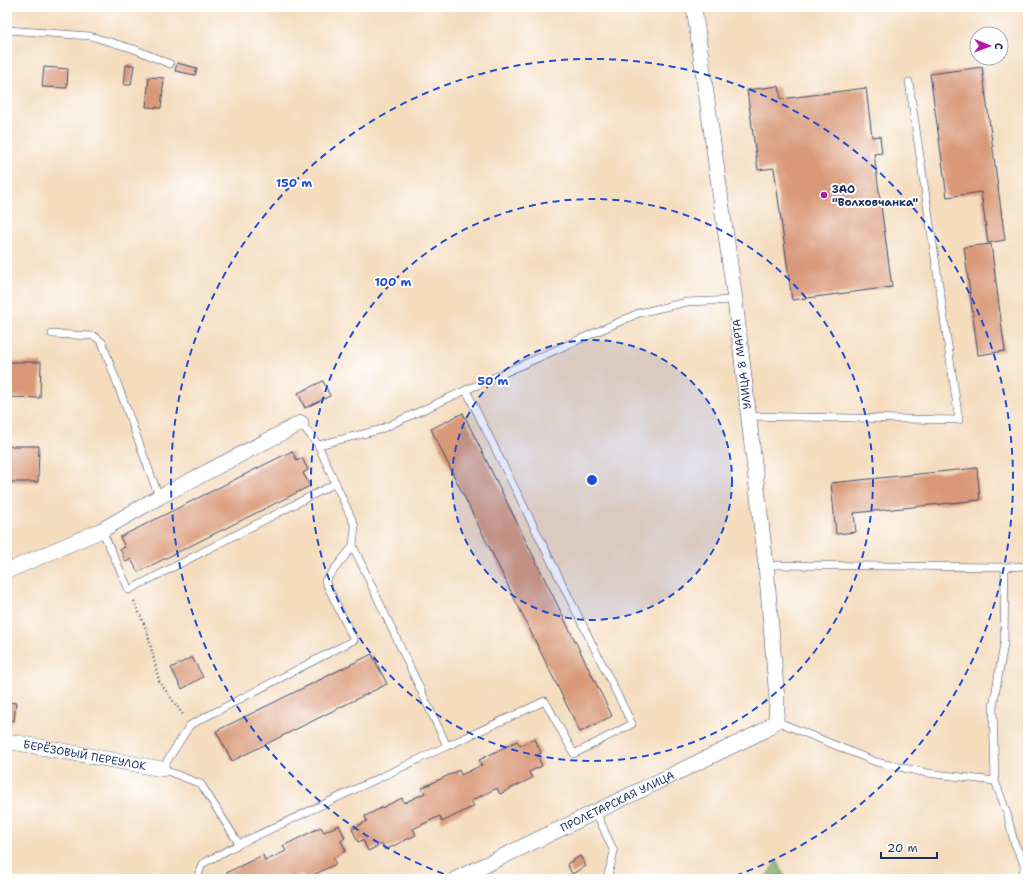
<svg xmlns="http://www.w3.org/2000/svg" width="1035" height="886" font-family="'Shantell Sans',sans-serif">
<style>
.forest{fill:#87b66f;stroke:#517266}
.building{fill:#d99978}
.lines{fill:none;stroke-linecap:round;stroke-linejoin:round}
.lane-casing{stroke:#3c496c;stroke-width:8}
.street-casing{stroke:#3c496c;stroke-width:16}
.path{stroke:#3c496c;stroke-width:2.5;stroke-dasharray:1 3;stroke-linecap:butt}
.lane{stroke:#fff;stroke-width:7}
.street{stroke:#fff;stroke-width:15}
.ring{fill:none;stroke:#1d4ed8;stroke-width:2;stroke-dasharray:7 5}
.poi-dot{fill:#b5179e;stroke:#fff;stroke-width:1.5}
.labels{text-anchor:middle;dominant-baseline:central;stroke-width:4;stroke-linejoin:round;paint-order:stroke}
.poi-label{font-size:11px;font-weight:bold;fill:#1b2f5e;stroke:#fff;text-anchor:start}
.street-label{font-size:11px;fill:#1b2f5e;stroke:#fff}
.centre{fill:#1d4ed8;stroke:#fff;stroke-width:2}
.ring-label{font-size:12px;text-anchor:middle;font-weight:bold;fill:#1d4ed8;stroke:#fff;stroke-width:4;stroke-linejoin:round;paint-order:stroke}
</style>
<rect width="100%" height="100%" fill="#fff"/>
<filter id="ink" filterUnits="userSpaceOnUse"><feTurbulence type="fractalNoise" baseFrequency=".025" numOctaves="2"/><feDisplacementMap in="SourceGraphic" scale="8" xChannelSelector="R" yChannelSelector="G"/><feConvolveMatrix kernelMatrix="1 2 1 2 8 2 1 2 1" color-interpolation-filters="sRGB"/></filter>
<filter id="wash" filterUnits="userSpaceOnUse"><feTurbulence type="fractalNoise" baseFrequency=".012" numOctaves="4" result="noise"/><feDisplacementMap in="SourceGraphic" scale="16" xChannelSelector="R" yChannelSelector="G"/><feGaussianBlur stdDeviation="0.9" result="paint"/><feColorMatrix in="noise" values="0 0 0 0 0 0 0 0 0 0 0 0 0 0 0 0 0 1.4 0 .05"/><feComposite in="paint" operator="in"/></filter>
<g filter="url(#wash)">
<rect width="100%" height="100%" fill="#f4dcbd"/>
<path class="forest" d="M 777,860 L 786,879 L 765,879 Z"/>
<g id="blocks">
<g class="building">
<path d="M 177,63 L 197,68 L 195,75 L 175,71 Z"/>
<path d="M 126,65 L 134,65 L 131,85 L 124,85 Z"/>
<path d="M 44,67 L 68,69 L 67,88 L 42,87 Z"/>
<path d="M 982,67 L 1005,240 L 988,243 L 981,192 L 947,197 L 930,74 Z"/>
<path d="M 149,77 L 164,78 L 161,108 L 146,107 Z"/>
<path d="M 779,86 L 781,99 L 866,88 L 872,137 L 880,136 L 882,153 L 874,154 L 892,287 L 792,300 L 774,168 L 758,170 L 747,90 Z"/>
<path d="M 991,244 L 1005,351 L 978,355 L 964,247 Z"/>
<path d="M 7,331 L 10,331 L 9,362 L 41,362 L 40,398 L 7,397 Z"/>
<path d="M 323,381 L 330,396 L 305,408 L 298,393 Z"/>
<path d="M 463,413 L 612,716 L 580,732 L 431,429 Z"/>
<path d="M 7,446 L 39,446 L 38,482 L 7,482 Z"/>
<path d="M 292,451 L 297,461 L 302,458 L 308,470 L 303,473 L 310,486 L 138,572 L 131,559 L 126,562 L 120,549 L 125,547 L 120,537 Z"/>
<path d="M 977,468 L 980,500 L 854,513 L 856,532 L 836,534 L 831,483 Z"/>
<path d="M 372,654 L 387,684 L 232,761 L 216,731 Z"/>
<path d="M 192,657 L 203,677 L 182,689 L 171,668 Z"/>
<path d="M 7,702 L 16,703 L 14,721 L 7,720 Z"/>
<path d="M 535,739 L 541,753 L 537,755 L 542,766 L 529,772 L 532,778 L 500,794 L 497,788 L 471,801 L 474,806 L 442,822 L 440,816 L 413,829 L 416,835 L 385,850 L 382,844 L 368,851 L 363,840 L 358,842 L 352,829 L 367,821 L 365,816 L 402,798 L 404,803 L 425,793 L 422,788 L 459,770 L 461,775 L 482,765 L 479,760 L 517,741 L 520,746 Z"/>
<path d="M 339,825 L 345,838 L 341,841 L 346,851 L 333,858 L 336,864 L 305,879 L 301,874 L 290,879 L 229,879 L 226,873 L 263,855 L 265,861 L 286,851 L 283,846 L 321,827 L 324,832 Z"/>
<path d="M 580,856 L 586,866 L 572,874 L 567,864 Z"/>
</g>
</g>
</g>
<g filter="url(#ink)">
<use href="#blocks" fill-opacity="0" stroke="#3c496c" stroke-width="1"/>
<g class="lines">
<g class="lane-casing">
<g id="lane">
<path d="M 7,30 L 90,36 L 134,49 L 170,64"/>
<path d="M 52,334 L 94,336 L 102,342 L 159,497"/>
<path d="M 466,390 L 639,313 L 687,302 L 735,300"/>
<path d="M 749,416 L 959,420 L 909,82"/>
<path d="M 318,445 L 379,430 L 466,390 L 632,724 L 574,754 L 545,701 L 447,746"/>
<path d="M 102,530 L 129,590 L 336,483"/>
<path d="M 766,565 L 1005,567 L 1028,566"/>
<path d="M 776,721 L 876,762 L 927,773 L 995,781 L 993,707 L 1004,644 L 1005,567"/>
<path d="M 995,781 L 1007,813 L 1014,842 L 1024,864 L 1023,879"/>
<path d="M 596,812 L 614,852 L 607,879"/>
<path d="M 239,844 L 201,784 L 162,769 L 190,725 L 354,640 L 325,581 L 353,546"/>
<path d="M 197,879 L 202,864 L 239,844 L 447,746 L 353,546 L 355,526 L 318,445 L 301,423"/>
</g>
</g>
<g class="street-casing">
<g id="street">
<path d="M 7,571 L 102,530 L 159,497 L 301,423"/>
<path id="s1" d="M 7,741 L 162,769"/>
<path id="s2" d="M 456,879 L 763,731 L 776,721 L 777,700 L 766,565 L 735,300 L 694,7"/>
</g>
</g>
<path class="path" d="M 134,601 L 147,631 L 159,681 L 183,715"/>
<use href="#lane" class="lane"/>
<use href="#street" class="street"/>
</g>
</g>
<circle cx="592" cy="480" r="140" fill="#1d4ed8" fill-opacity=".12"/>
<g class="ring">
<circle cx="592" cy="480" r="140"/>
<circle cx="592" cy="480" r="281"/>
<path d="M455 878A421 421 0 1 1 729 878"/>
</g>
<circle class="poi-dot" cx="824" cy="195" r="4"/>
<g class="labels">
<g class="poi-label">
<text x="832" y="189">ЗАО<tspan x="832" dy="13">"Волховчанка"</tspan></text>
</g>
<g class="street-label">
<text transform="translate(742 364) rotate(-97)">УЛИЦА 8 МАРТА</text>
<text stroke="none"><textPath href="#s1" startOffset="79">БЕРЁЗОВЫЙ ПЕРЕУЛОК</textPath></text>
<text stroke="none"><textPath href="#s2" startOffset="179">ПРОЛЕТАРСКАЯ УЛИЦА</textPath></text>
</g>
</g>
<circle cx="592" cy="480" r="6" class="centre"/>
<g class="ring-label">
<text x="294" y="187">150 m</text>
<text x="393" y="286">100 m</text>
<text x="493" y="385">50 m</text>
</g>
<rect width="1035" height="886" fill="none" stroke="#fff" stroke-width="24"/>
<g transform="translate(989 46) rotate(91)"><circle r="19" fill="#ffffff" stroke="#a4acbf"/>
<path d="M0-3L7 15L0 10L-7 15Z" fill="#b5179e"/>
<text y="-6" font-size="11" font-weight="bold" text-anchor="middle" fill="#1b2f5e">С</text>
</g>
<path d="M881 852v6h56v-6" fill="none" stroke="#1b2f5e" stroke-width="2"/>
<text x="887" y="852" font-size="12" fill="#1b2f5e" stroke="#ffffff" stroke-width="3" paint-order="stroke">20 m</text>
</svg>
